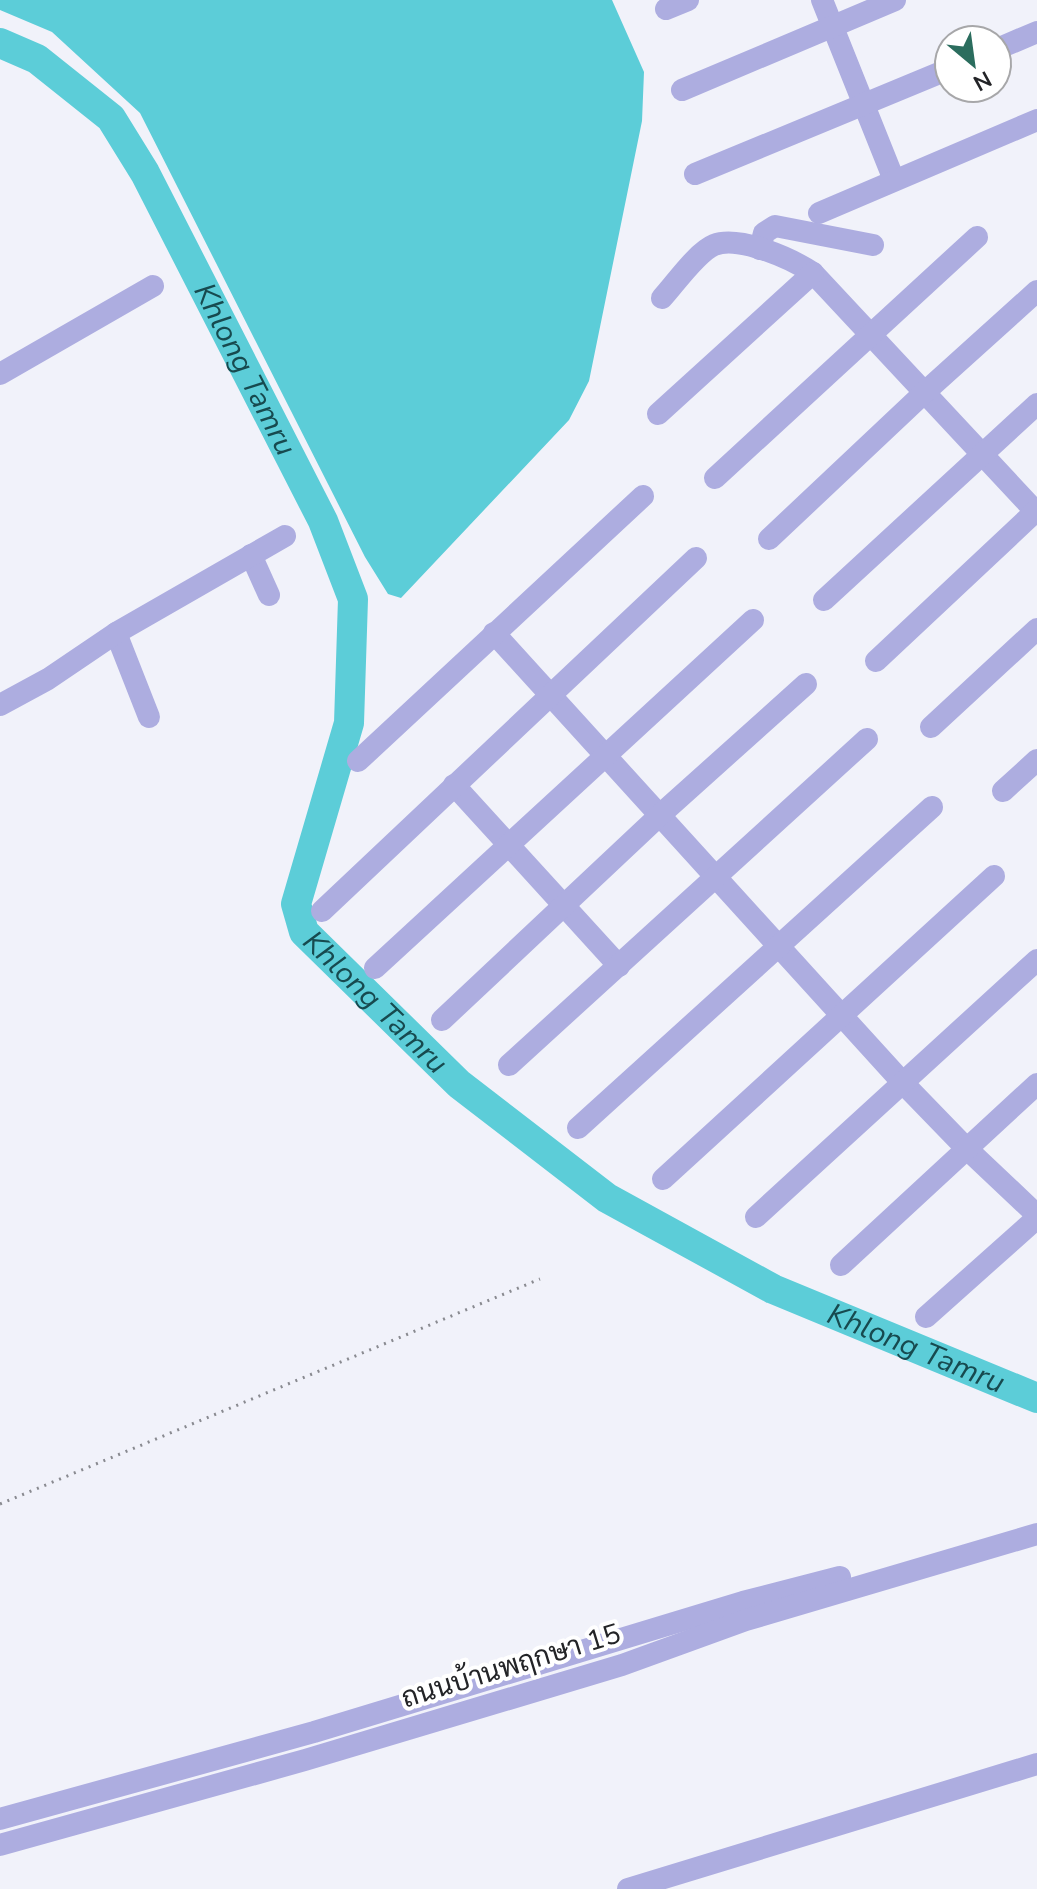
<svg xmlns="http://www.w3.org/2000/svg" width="1037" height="1889" font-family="'Nunito Sans',Sarabun,sans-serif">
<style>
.water{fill:#5ccdd8}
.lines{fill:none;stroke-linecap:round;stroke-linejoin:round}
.river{stroke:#5ccdd8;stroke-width:30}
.path{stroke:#898a90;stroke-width:3;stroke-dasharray:2 6;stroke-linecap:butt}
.minor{stroke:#adade0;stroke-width:22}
.labels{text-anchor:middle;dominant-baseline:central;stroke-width:8;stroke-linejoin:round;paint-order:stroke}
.street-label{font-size:28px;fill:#232427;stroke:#fff}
.water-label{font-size:30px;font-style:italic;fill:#174a4f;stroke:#fff}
</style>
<rect width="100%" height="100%" fill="#f1f2fa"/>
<path class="water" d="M 0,0 L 612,0 L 644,72 L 642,121 L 589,381 L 569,420 L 401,598 L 388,594 L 365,557 L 140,113 L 52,32 L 0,10 Z"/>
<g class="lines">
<path class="river" id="s1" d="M 0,43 L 37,59 L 111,118 L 145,173 L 323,521 L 353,599 L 349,723 L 296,904 L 304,932 L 459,1084 L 607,1198 L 773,1289 L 1037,1398"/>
<path class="path" d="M 0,1504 L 540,1279"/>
<g class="minor">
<path d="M 822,0 L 894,180"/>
<path d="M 666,9 L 688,0"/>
<path d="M 997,49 L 1037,32"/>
<path d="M 682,90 L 895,0"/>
<path d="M 695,174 L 949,69"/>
<path d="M 819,213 L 1037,120"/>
<path d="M 760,249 L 764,233 L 775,226 L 873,245"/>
<path d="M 662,298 C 675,284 697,252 714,245 C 739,235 792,259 813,273 L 1037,513"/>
<path d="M 0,374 L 153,286"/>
<path d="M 658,414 L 813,273"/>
<path d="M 715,478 L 977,237"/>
<path d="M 769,539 L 925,392 L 1037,291"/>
<path d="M 251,555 L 269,595"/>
<path d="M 824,600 L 1037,404"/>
<path d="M 116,633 L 149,717"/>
<path d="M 494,633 L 903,1083 L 966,1148 L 1037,1215"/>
<path d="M 876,661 L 1037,510"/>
<path d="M 0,705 L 48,679 L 116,633 L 285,536"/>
<path d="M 931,727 L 1037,629"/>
<path d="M 358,761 L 643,496"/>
<path d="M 454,785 L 619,966"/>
<path d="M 1003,791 L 1037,760"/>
<path d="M 322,911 L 696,558"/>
<path d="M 375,968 L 753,620"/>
<path d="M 442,1020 L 660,815 L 806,684"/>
<path d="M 509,1065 L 867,739"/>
<path d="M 578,1128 L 932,807"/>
<path d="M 663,1179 L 994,876"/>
<path d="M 756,1217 L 1037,960"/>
<path d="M 841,1265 L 1037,1084"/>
<path d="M 926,1317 L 1037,1218"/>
<path d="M 0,1819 L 314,1732 L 743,1602 L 840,1577"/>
<path d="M 0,1845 L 305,1760 L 622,1665 L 746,1620 L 1037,1534"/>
<path d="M 628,1889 L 1037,1764"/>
</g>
</g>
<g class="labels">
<g class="street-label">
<text transform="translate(511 1666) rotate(-17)">ถนนบ้านพฤกษา 15</text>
</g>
<g class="water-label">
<text stroke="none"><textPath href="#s1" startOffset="420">Khlong Tamru</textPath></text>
<text stroke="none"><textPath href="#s1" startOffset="1116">Khlong Tamru</textPath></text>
<text stroke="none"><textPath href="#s1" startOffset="1764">Khlong Tamru</textPath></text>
</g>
</g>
<g transform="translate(973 64) rotate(151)"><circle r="38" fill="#ffffff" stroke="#a7a7a9" stroke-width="2"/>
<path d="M0-6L14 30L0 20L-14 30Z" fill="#2b6d5e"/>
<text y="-12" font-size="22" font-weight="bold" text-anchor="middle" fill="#232427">N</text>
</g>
</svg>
